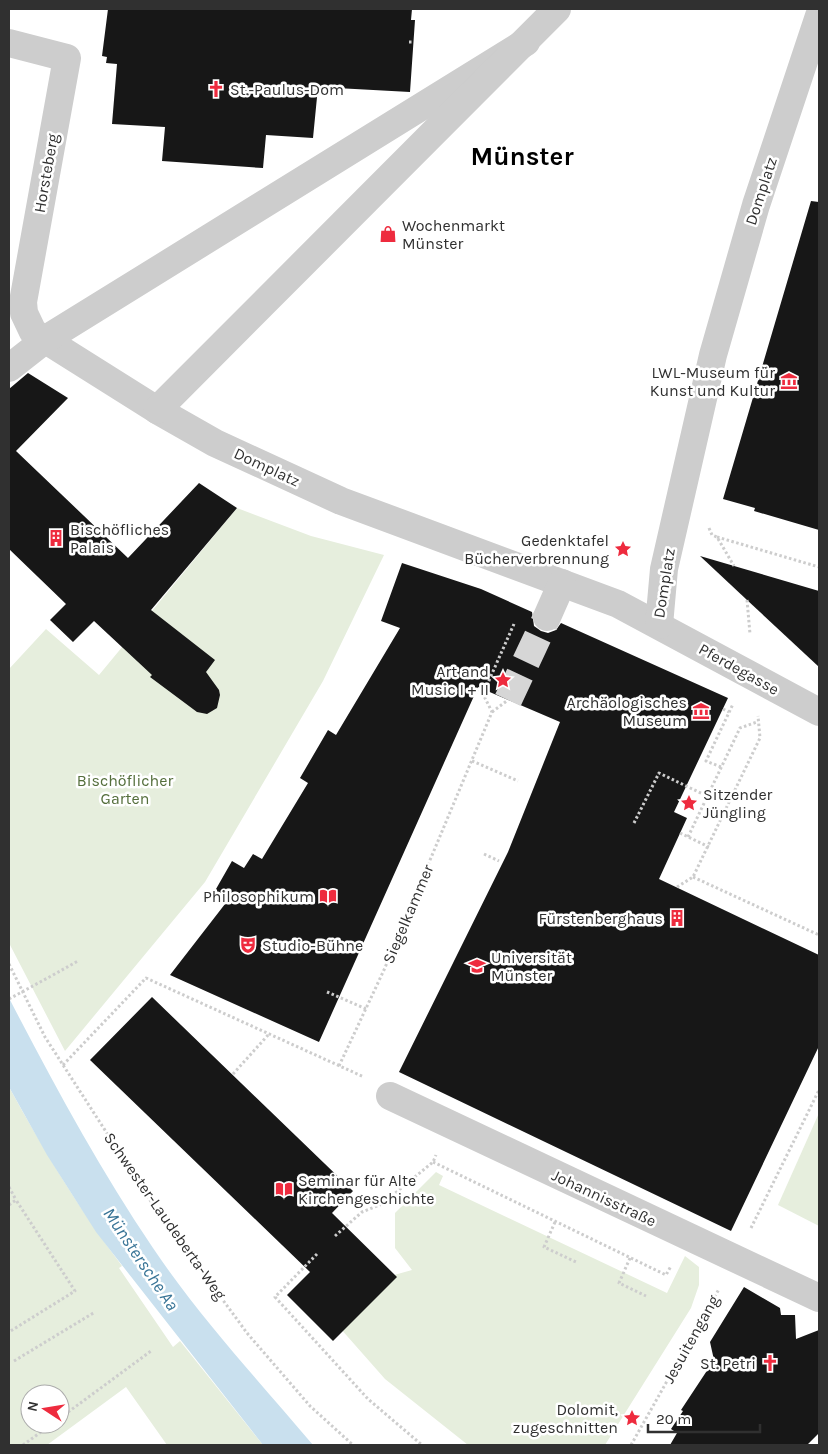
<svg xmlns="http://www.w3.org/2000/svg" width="828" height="1454" font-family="Karla,sans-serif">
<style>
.green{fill:#e6eedd;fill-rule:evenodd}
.water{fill:#c9e0ee}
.building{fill:#171717}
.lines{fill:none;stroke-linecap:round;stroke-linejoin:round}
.minor-tunnel{stroke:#d6d6d6;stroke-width:28;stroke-dasharray:28 14;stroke-linecap:butt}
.path{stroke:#cdcdcd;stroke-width:3;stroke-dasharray:2.5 2.5;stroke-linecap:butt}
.minor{stroke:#cdcdcd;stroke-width:28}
.path-bridge{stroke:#cdcdcd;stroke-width:3;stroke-dasharray:2.5 2.5;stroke-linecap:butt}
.labels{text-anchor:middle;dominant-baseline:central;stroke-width:5;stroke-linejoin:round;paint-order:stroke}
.poi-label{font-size:16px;fill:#303030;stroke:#fff;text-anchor:end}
.street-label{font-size:16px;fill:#303030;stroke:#fff}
.park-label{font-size:16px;fill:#546e3b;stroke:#fff}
.water-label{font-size:18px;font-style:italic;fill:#397597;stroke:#fff}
.town-label{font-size:26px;font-weight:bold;fill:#000;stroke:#fff}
</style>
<rect width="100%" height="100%" fill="#fff"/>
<g class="green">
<path d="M 237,508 L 311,536 L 384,555 L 323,681 L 205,882 L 65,1051 L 9,943 L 9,669 L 46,629 L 99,675 Z"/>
<path d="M 9,1087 C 43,1149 79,1209 122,1266 L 119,1268 L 173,1347 L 180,1341 L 263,1445 L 167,1445 L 126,1387 L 47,1445 L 9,1445 ZM 30,1394 L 60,1394 L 60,1424 L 30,1424 Z"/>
<path d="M 819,1113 L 819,1226 L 778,1205 Z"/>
<path d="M 436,1172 L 443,1176 L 439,1185 L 667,1293 L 685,1256 L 699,1267 L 699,1285 L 691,1308 L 605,1445 L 468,1445 L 385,1379 L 340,1328 L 387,1277 L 412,1270 L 395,1248 L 395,1213 Z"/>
</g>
<path class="water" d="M 9,998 C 53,1083 99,1168 153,1248 C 200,1318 259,1381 313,1445 L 263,1445 L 96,1232 L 47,1155 L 9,1087 Z"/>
<g class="building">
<path d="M 108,9 L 412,9 L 411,20 L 415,20 L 410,92 L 318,87 L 313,138 L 266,135 L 263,168 L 162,161 L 165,127 L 112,124 L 117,64 L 106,63 L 107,57 L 102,56 Z"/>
<path d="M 811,201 L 819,202 L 819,530 L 754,511 L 755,508 L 723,499 Z"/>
<path d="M 28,373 L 68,398 L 16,451 L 128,558 L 199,483 L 237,508 L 151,610 L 215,660 L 206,672 L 219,690 L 220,695 L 217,708 L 207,714 L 197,712 L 150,677 L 152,675 L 94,621 L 73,642 L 50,620 L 66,604 L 9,549 L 9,389 Z"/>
<path d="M 700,556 L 819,591 L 819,667 L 747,600 Z"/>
<path d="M 402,563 L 481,589 L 532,612 L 534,626 L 541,631 L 548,633 L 556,630 L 561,623 L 728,698 L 674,812 L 687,818 L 659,879 L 819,955 L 819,1046 L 731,1231 L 399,1072 L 508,852 L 560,722 L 478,687 L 319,1042 L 170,975 L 225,904 L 212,896 L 232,861 L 244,868 L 253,854 L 262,859 L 308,783 L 300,778 L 328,730 L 336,735 L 400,628 L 381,621 Z"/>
<path d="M 152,997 L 353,1191 L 332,1213 L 397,1277 L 333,1341 L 287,1295 L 310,1272 L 90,1060 Z"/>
<path d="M 744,1287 L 780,1308 L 781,1315 L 795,1315 L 796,1339 L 819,1330 L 819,1433 L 807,1445 L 670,1445 L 677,1433 L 671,1429 L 683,1411 L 681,1410 L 714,1360 L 710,1342 Z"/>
</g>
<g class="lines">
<path class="minor-tunnel" d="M 508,700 L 547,617"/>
<g class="path">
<path d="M 409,42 L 414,42"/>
<path d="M 709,528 L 712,535 L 717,537 L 734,566"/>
<path d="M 717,537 L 819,567"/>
<path d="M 747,600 L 750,634"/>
<path d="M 471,689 L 483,694"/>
<path d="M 723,709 L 729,712"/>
<path d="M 492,712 L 508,700"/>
<path d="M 472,761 L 518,781"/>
<path d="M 721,767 L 706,761 L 733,704"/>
<path d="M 634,823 L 659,773 L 707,796"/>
<path d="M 680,833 L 709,847"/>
<path d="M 688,837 L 740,728 L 757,722"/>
<path d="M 484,854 L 499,861"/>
<path d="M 693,877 L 819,935"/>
<path d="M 677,887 L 693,877 L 760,738 L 758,716"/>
<path d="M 9,964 L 45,1037 L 150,1200 L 247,1333 L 310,1406 L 353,1445"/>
<path d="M 53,975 L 78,961"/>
<path d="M 327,992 L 366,1009"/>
<path d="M 63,1065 L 146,978 L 364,1077"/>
<path d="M 339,1066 L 384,970 L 492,712 L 483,694 L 514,624"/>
<path d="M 233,1074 L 269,1034"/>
<path d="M 433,1162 L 666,1275 L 671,1266"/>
<path d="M 9,1187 L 16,1200"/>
<path d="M 9,1205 L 16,1200 L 75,1291 L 9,1332"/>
<path d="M 555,1222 L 544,1247 L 576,1262"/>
<path d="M 751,1228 L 819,1090"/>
<path d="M 335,1236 L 362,1212 L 382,1204 L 433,1162 L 436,1155"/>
<path d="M 317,1254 L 275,1297 L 368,1399 L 422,1445"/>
<path d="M 630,1258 L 619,1283 L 646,1296"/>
<path d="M 14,1361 L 95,1312"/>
<path d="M 60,1418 L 151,1351"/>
<path d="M 23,1445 L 52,1424"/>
<path d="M 631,1445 L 719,1289"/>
</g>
<g class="minor">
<path d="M 9,43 L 67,58 L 23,302 L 24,313 L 33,332 L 157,410 L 215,443 L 341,501 L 618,604 L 819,712"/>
<path d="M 9,368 L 46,339 L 526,42"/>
<path d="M 157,410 L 557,9"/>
<path d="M 547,617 L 562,583"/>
<path d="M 659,625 L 664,569 L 713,355 L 756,205 L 819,16"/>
<path d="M 390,1096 L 819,1298"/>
</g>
<path class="path-bridge" d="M 9,999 L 53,975"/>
</g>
<defs>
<g id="church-bare" transform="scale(1.35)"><path d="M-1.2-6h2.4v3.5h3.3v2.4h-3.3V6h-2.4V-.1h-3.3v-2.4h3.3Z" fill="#ee2b3e" stroke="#fff" stroke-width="2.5" paint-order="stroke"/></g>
<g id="shop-bare" transform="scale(1.35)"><path d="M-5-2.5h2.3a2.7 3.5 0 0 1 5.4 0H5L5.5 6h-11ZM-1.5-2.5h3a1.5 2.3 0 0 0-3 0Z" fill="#ee2b3e" stroke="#fff" stroke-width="2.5" paint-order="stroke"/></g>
<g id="museum-bare" transform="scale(1.35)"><path d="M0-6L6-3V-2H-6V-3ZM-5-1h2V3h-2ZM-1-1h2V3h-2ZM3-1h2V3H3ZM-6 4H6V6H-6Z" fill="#ee2b3e" stroke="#fff" stroke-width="2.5" paint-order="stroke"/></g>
<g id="building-bare" transform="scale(1.35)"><path d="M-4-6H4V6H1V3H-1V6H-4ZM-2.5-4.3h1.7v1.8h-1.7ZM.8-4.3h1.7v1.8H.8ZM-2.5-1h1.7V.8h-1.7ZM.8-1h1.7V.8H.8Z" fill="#ee2b3e" stroke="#fff" stroke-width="2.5" paint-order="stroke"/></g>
<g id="sight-bare" transform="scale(1.35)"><path d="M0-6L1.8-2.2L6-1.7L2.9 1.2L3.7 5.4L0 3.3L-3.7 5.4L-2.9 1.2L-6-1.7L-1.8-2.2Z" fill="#ee2b3e" stroke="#fff" stroke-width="2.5" paint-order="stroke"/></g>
<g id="library-bare" transform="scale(1.35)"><path d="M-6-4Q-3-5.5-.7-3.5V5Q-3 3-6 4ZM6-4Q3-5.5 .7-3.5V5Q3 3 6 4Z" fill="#ee2b3e" stroke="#fff" stroke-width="2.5" paint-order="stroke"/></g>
<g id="theatre-bare" transform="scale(1.35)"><path d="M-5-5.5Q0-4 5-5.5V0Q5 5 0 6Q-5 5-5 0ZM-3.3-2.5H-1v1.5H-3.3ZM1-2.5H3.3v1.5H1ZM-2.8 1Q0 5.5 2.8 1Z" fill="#ee2b3e" stroke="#fff" stroke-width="2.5" paint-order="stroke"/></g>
<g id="university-bare" transform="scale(1.35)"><path d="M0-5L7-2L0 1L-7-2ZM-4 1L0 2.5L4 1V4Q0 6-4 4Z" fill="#ee2b3e" stroke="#fff" stroke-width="2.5" paint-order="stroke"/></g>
</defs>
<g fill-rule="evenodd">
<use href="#church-bare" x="216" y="89"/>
<use href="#shop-bare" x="388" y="234"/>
<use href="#museum-bare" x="789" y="381"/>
<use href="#building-bare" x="56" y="538"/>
<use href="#sight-bare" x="623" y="549"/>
<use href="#sight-bare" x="503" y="680"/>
<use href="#museum-bare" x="701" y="711"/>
<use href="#sight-bare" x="689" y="803"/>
<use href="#library-bare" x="328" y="896"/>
<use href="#building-bare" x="677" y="918"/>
<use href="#theatre-bare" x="248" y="945"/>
<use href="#university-bare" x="477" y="966"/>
<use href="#library-bare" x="284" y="1189"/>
<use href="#church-bare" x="770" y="1363"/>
<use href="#sight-bare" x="632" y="1418"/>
</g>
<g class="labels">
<g class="poi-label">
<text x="230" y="89" text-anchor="start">St.-Paulus-Dom</text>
<text x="402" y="225" text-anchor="start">Wochenmarkt<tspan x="402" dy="18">Münster</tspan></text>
<text x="775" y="372">LWL-Museum für<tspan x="775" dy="18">Kunst und Kultur</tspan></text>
<text x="70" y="529" text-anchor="start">Bischöfliches<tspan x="70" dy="18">Palais</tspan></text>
<text x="609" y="540">Gedenktafel<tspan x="609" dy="18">Bücherverbrennung</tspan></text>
<text x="489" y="671">Art and<tspan x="489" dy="18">Music I + II</tspan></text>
<text x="687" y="702">Archäologisches<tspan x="687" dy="18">Museum</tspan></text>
<text x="703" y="794" text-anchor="start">Sitzender<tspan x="703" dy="18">Jüngling</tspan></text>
<text x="314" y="896">Philosophikum</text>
<text x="663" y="918">Fürstenberghaus</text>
<text x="262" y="945" text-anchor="start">Studio-Bühne</text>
<text x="491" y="957" text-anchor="start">Universität<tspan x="491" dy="18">Münster</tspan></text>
<text x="298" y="1180" text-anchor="start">Seminar für Alte<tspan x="298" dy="18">Kirchengeschichte</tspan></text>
<text x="756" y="1363">St. Petri</text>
<text x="618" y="1409">Dolomit,<tspan x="618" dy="18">zugeschnitten</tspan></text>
</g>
<g class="street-label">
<text transform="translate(46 173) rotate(-80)">Horsteberg</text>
<text transform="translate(761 191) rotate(-72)">Domplatz</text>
<text transform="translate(267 467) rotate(25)">Domplatz</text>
<text transform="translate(664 583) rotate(-81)">Domplatz</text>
<text transform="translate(739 669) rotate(29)">Pferdegasse</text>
<text transform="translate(408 914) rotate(-67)">Siegelkammer</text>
<text transform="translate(604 1198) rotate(25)">Johannisstraße</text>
<text transform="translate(165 1216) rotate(55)">Schwester-Laudeberta-Weg</text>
<text transform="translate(691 1339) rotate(-61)">Jesuitengang</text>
</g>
<g class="park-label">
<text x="125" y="780">Bischöflicher<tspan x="125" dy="18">Garten</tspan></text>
</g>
<g class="water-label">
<text transform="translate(141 1259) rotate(56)">Münstersche Aa</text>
</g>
<g class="town-label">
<text x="522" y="156">Münster</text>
</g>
</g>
<rect width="828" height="1454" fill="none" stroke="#303030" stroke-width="20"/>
<g transform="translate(45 1409) rotate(282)"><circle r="24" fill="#ffffff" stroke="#acacac"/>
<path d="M0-4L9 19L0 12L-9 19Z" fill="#ee2b3e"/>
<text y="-8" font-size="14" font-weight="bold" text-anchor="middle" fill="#303030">N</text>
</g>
<path d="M648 1424v8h112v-8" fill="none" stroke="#303030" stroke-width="2.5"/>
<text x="656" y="1424" font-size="15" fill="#303030" stroke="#ffffff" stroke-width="4" paint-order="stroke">20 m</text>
</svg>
